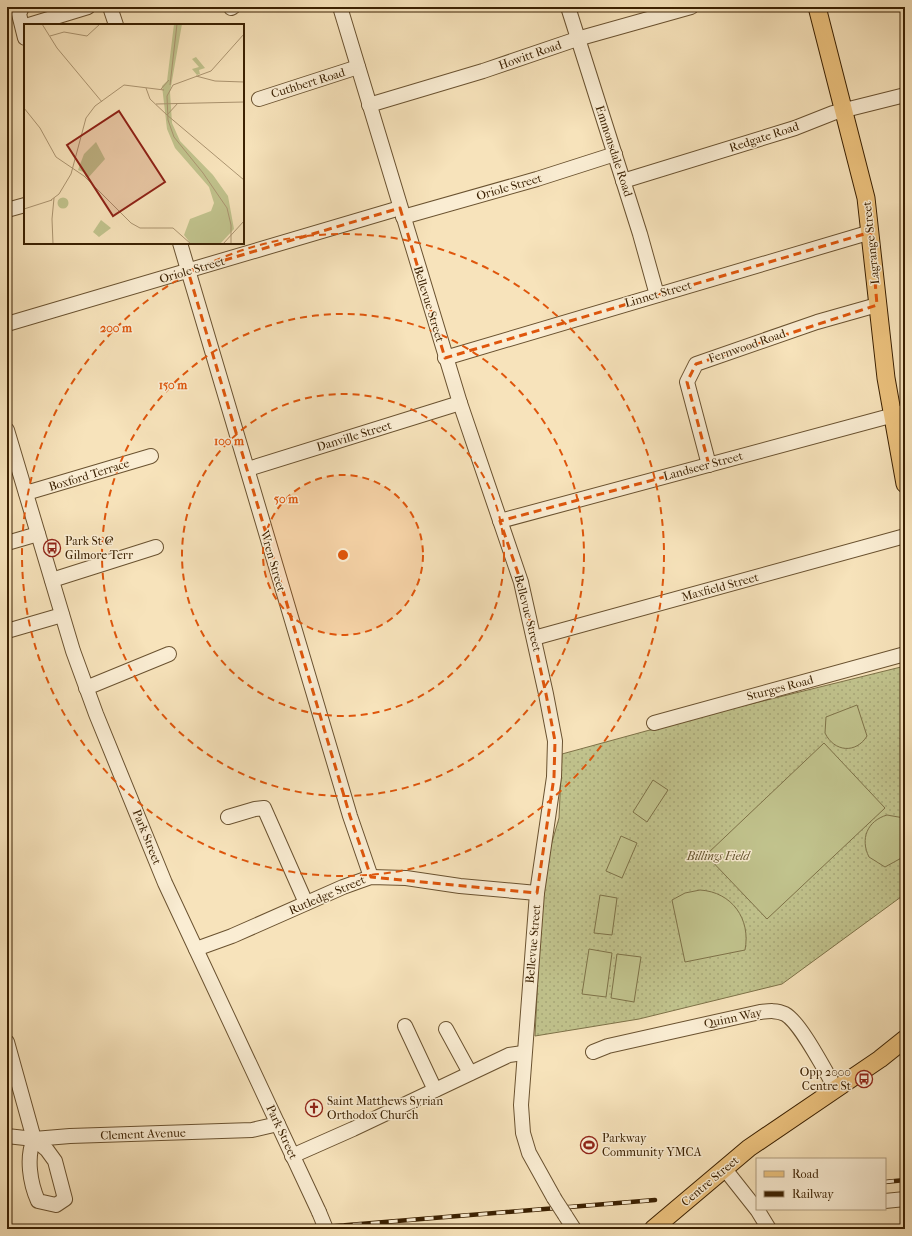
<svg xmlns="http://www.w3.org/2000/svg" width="912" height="1236" font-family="'IM FELL French Canon',serif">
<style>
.grass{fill:url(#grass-dots);stroke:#7e7248}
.garden{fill:#c1c38d;stroke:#7e7248}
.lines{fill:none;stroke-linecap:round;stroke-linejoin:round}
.minor-casing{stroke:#6a5230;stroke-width:16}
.major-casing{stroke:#3b2102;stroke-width:19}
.minor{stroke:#faedd3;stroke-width:14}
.major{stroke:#ecc27e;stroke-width:17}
.rail-casing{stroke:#3b2102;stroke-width:4.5}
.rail{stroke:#faedd3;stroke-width:3;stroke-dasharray:9;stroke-linecap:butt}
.minor-bridge-casing{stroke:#6a5230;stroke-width:16;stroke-linecap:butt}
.minor-bridge{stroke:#faedd3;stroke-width:14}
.marked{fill:none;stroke:#df560c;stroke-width:3;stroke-dasharray:8 5;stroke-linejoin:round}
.ring{fill:none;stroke:#df560c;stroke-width:2;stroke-dasharray:7 5}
.labels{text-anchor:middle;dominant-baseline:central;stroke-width:3;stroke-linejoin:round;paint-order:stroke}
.street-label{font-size:12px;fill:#3b2102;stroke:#faedd3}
.poi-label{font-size:12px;fill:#3b2102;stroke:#faedd3;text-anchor:start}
.park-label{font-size:12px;font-style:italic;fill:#63522c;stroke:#faedd3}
.inset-road{fill:none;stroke:#ac9571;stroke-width:1}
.view{fill:#8f2418;fill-opacity:0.15;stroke:#8f2418;stroke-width:2}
.inset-edge{fill:none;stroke:#3b2102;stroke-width:2}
.centre{fill:#df560c;stroke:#faedd3;stroke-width:2}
.ring-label{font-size:12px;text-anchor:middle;font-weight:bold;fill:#df560c;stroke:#faedd3;stroke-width:3;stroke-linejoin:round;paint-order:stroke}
</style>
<defs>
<pattern id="grass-dots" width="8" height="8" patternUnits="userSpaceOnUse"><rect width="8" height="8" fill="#c1c38d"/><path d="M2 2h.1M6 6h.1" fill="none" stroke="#a7a778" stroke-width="1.8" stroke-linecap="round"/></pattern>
</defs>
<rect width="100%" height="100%" fill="#f7e3bb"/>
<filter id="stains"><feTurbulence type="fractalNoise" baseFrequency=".005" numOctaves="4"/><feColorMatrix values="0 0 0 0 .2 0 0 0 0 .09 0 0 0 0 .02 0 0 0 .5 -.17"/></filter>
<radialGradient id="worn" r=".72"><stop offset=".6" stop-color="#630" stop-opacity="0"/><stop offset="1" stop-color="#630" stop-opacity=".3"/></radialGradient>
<path class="grass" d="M 905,666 L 905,735 L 900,738 L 905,750 L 905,894 L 782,984 L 639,1019 L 535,1036 L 543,873 L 559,818 L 562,754 L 690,719 Z"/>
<g class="garden">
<path d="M 857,705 L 867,736 C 856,754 834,752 825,733 L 826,717 Z"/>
<path d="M 824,743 L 885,808 L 767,919 L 706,855 Z"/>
<path d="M 653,780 L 668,790 L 647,822 L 633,812 Z"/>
<path d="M 887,815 L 904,818 L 905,856 L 885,867 L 869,857 C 860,839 867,821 887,815 Z"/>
<path d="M 621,836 L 637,843 L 622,878 L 606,871 Z"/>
<path d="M 700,890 C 732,892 751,919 745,950 L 685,962 L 672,900 L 685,893 Z"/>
<path d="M 600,895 L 617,898 L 612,935 L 594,933 Z"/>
<path d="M 589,949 L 612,953 L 606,997 L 582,994 Z"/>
<path d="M 617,954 L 641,957 L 634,1002 L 611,998 Z"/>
</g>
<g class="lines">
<g class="minor-casing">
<g id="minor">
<path d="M 22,7 L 19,14 L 25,38"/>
<path d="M 110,7 L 116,25"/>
<path d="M 340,7 L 460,403 L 521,582 L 546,694 L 555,741 L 554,777 L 537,893 L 521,1105 L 523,1133 L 529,1153 L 554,1198"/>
<path d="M 568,7 L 640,234 L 657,295"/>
<path d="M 231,8 L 233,7"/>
<path d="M 29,25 L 88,7"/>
<path d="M 259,99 L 358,67"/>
<path d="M 369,105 L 483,71 L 577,39 L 691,7"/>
<path d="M 623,181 L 795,128 L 833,113 L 905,95"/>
<path d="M 7,210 L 25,205"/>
<path d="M 403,217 L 537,179 L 615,154"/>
<path d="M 180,243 L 350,816 L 371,877"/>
<path d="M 7,324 L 400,208"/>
<path d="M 445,358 L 871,232"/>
<path d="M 7,430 L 73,651 L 96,714 L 165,883 L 319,1212"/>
<path d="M 709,465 L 687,382 L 696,364 L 817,322 L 877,305"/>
<path d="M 248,469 L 460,403"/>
<path d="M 26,493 L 151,456"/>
<path d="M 500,521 L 905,412"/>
<path d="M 7,543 L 38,534"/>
<path d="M 52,580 L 156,547"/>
<path d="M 7,631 L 62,615"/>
<path d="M 534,638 L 905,536"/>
<path d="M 86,688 L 169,654"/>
<path d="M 654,723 L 905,654"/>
<path d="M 228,817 L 255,809 L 264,808 L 306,903"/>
<path d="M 196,949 L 232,936 L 343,887 L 371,877 L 406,878 L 460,886 L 537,893"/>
<path d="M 405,1026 L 435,1090"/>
<path d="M 446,1029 L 470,1073"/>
<path d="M 7,1042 L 34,1139 L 47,1150 L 55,1161 L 65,1199 L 56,1205 L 38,1201 C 30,1183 26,1157 34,1139"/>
<path d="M 593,1052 L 608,1046 L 760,1012 C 769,1011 777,1010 785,1014 C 801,1023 825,1071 836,1089"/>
<path d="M 7,1136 L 34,1139 L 70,1136 L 252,1130 L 278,1124"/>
<path d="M 292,1156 L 353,1129 L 509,1055 L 523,1053"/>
<path d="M 724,1168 L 758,1211 L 769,1229"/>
<path d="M 885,1201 L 905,1199"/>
<path d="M 565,1215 L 574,1229"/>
</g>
</g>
<g class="major-casing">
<g id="major">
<path d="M 817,7 L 866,198 L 886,378 L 905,484"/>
<path d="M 653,1229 L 749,1148 L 880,1059 L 905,1039"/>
</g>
</g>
<use href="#minor" class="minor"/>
<use href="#major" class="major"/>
<g class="rail-casing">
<g id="rail">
<path d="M 885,1182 L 905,1180"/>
<path d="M 299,1229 L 655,1200"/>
</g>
</g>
<use href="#rail" class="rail"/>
<g class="minor-bridge-casing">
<g id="minor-bridge">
<path d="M 554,1198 L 565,1215"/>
<path d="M 319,1212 L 326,1229"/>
</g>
</g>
<use href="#minor-bridge" class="minor-bridge"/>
</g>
<path class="marked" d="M 400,208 L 445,358 L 871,232 L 877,305 L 696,364 L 687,382 L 709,465 L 500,521 L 521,582 L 546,694 L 555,741 L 554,777 L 537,893 L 371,877 L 350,816 L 188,271 Z"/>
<circle cx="343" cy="555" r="80" fill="#df560c" fill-opacity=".12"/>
<g class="ring">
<circle cx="343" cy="555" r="80"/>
<circle cx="343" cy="555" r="161"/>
<circle cx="343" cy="555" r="241"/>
<circle cx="343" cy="555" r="321"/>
</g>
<defs>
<g id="bus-ring" transform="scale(0.9)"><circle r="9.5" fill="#faedd3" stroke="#8f2418" stroke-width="1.5"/><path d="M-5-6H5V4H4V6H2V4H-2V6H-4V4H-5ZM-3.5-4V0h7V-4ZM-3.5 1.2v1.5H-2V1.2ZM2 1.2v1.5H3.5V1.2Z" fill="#8f2418"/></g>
<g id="church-ring" transform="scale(0.9)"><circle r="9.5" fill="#faedd3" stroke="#8f2418" stroke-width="1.5"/><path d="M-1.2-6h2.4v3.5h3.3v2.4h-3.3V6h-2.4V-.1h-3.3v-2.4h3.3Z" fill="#8f2418"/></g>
<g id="stadium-ring" transform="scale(0.9)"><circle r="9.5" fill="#faedd3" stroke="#8f2418" stroke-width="1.5"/><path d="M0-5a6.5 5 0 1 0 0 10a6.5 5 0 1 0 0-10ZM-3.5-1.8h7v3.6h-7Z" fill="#8f2418"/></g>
</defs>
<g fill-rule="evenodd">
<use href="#bus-ring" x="52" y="548"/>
<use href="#bus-ring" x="864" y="1079"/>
<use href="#church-ring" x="314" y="1108"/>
<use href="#stadium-ring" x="589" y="1145"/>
</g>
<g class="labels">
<g class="street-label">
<text transform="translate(530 55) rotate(-19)">Howitt Road</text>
<text transform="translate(308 83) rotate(-17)">Cuthbert Road</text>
<text transform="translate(764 137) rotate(-18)">Redgate Road</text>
<text transform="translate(614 151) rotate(72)">Emmonsdale Road</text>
<text transform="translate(509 187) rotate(-16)">Oriole Street</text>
<text transform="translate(871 243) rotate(-96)">Lagrange Street</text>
<text transform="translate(192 270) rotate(-16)">Oriole Street</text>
<text transform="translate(658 294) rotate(-16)">Linnet Street</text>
<text transform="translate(429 304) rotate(73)">Bellevue Street</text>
<text transform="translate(747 346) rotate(-19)">Fernwood Road</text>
<text transform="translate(354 436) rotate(-17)">Danville Street</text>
<text transform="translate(703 466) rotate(-15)">Landseer Street</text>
<text transform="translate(89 475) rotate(-17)">Boxford Terrace</text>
<text transform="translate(273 561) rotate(74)">Wren Street</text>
<text transform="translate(720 587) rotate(-15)">Maxfield Street</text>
<text transform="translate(528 613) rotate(76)">Bellevue Street</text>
<text transform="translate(780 688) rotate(-15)">Sturges Road</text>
<text transform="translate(147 837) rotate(68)">Park Street</text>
<text transform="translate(327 895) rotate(-23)">Rutledge Street</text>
<text transform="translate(533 944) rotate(-85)">Bellevue Street</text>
<text transform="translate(733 1018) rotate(-12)">Quinn Way</text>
<text transform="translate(282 1132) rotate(65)">Park Street</text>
<text transform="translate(143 1134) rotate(-2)">Clement Avenue</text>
<text transform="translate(710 1181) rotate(-40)">Centre Street</text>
</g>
<g class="poi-label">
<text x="65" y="541">Park St @<tspan x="65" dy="14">Gilmore Terr</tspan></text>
<text x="851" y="1072" text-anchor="end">Opp 2000<tspan x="851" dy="14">Centre St</tspan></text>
<text x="327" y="1101">Saint Matthews Syrian<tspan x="327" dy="14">Orthodox Church</tspan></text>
<text x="602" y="1138">Parkway<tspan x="602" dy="14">Community YMCA</tspan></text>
</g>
<g class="park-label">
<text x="718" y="856">Billings Field</text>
</g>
</g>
<g transform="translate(24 24)">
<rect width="220" height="220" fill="#f7e3bb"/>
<path d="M 150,0 L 158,0 L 146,68 L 148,99 L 156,117 L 189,151 L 204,172 L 210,205 L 196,220 L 167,220 L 160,211 L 166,195 L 187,187 L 190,179 L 185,163 L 151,124 L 143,105 L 138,62 L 143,57 ZM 72,118 L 81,135 L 64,154 L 61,152 L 62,149 L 54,146 L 60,130 ZM 77,196 L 87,204 L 75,213 L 69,208 Z" fill="#c1c38d"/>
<path d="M 172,33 L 181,44 L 175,46 L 176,50 L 173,51 L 168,45 L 175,43 L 168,35 Z" fill="#c1c38d"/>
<path d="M 63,134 L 69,135 L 66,149 L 65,146 L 57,143 L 61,142 ZM33.5 179a5.5 5.5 0 1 1 11 0a5.5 5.5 0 1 1-11 0Z" fill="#c1c38d"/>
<path class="inset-road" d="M 18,0 L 33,24 L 78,78M 26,12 L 40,8 L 63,12 L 76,0M 172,52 L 191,57 L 220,58M 146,61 L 153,0M 122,64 L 126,75 L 143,91M 137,65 L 145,56M 154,79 L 143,91 L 220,156M 132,80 L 220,78M 0,84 L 16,104 L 32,133 L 60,152 L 107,199 L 116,204 L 149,204 L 167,220M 27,176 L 35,170 L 47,150 L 62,94 L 71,82 L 100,61 L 140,66M 0,185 L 28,176M 29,220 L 28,195 L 30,174M 199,220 L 220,197M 207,220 L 207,201 L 203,184 L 179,149 L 150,113 L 144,96 L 143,72 L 149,61 L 187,47 L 220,10"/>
<path class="view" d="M 95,87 L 141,158 L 89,192 L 43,121 Z"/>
<rect width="220" height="220" class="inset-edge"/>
</g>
<circle cx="343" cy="555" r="6" class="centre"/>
<g class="ring-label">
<text x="116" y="332">200 m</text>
<text x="173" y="389">150 m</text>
<text x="229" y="445">100 m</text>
<text x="286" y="503">50 m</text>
</g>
<rect width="912" height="1236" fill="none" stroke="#f7e3bb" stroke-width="24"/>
<rect x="8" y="8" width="896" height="1220" fill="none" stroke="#3b2102" stroke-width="2"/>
<rect x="12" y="12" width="888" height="1212" fill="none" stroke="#3b2102"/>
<rect x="756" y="1158" width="130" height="52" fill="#faedd3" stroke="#ae9b7f"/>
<rect x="764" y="1171" width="20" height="6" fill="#ecc27e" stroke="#ae9b7f"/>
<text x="792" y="1178" font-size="12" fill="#3b2102">Road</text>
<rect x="764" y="1191" width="20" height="6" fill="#3b2102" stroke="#ae9b7f"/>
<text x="792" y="1198" font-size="12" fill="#3b2102">Railway</text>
<rect width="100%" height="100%" filter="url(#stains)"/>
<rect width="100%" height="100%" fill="url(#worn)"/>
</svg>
